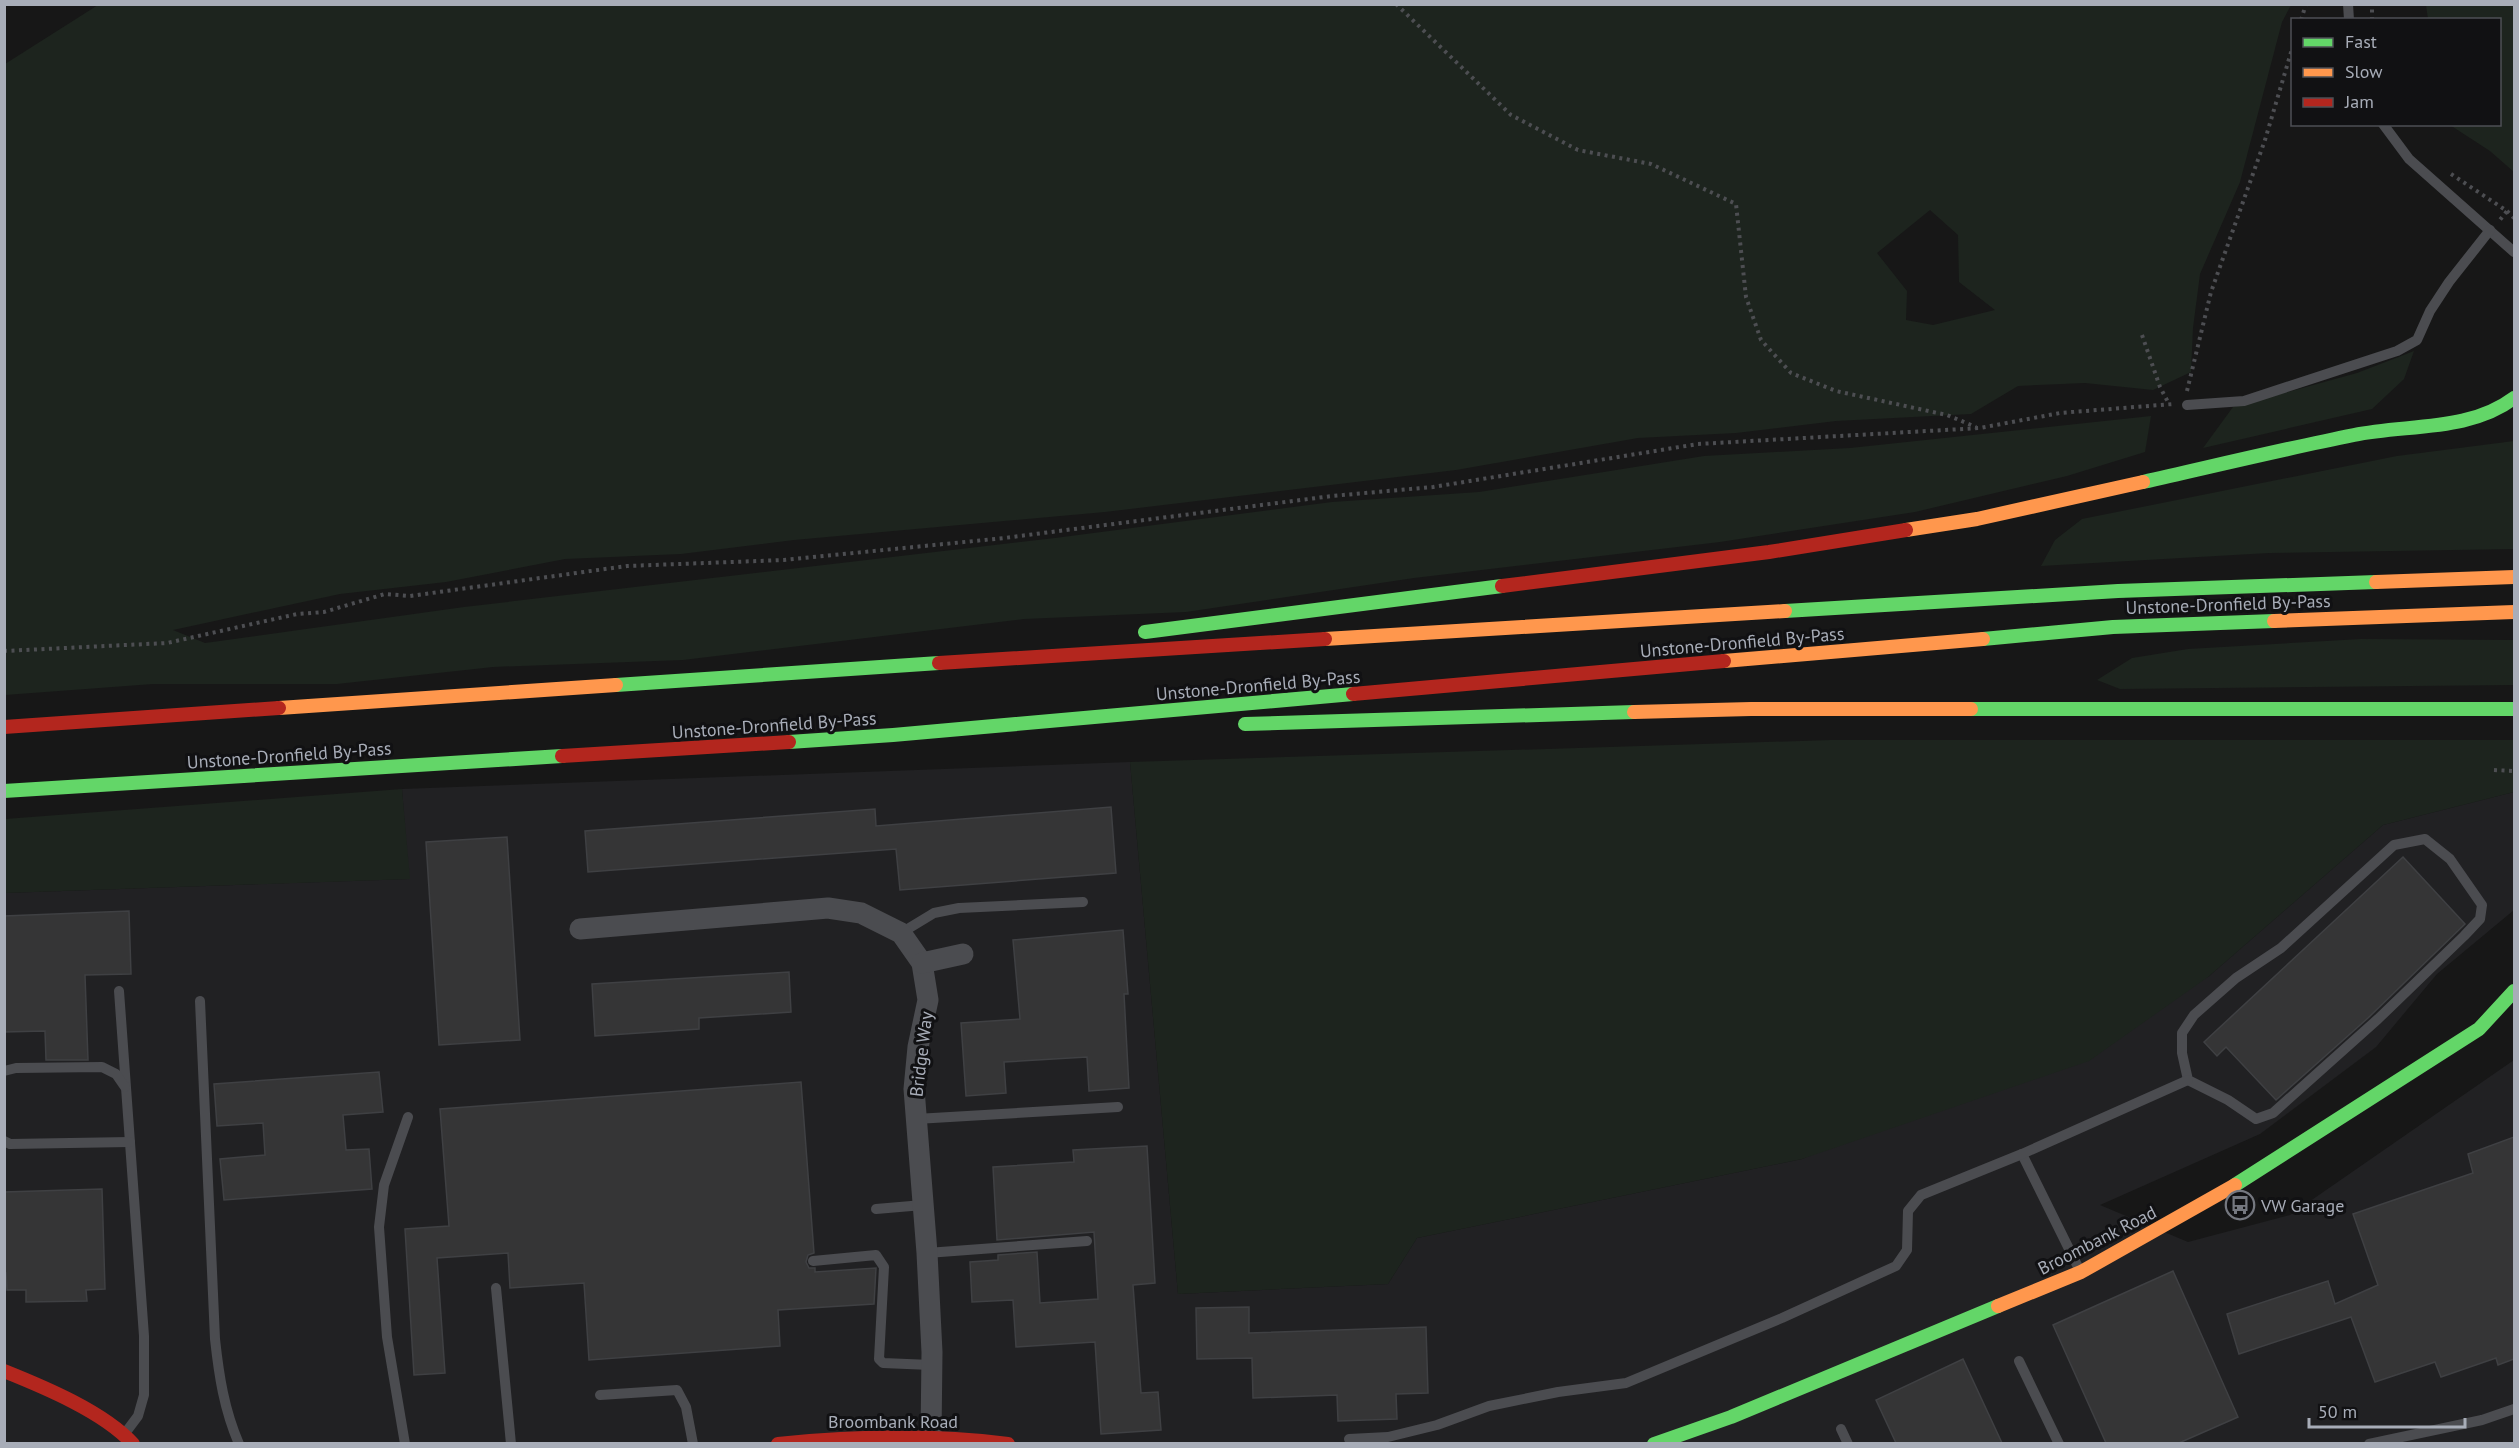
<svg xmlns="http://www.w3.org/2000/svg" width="2519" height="1448" font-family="'PT Sans',sans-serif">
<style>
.built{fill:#212123}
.green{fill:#1d241e;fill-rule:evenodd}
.building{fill:#353536;stroke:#3f4043;stroke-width:1.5}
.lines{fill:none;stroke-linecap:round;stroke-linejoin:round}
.path{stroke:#4d4e52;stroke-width:4;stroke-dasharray:3 4.5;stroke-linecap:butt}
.lane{stroke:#4b4c50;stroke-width:10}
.street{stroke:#4b4c50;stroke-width:21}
.fast{stroke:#63d668;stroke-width:14}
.slow{stroke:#ff974d;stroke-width:14}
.jam{stroke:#b3261e;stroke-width:14}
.labels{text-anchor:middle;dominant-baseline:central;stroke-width:6;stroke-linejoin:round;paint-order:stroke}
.street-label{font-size:18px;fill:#a8adb8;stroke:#111113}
.poi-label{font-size:18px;fill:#a8adb8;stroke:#111113;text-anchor:start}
</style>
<rect width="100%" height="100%" fill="#171717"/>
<path class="built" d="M 1130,762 L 1178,1294 L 1388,1284 L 1417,1238 L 1802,1159 L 2208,977 L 2383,825 L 2514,792 L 2514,910 L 2437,974 L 2376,1047 L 2260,1134 L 2100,1205 L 2188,1242 L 2290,1215 L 2514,1060 L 2514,1443 L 5,1443 L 4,893 L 409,879 L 402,789 Z"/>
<g class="green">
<path d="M 98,5 L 2291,5 L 2282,22 L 2240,182 L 2200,274 L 2193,328 L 2191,372 L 2153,390 L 2085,383 L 2018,386 L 1971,414 L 1836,421 L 1736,433 L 1638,438 L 1456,470 L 1105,512 L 794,540 L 681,554 L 565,559 L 446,582 L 340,594 L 173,630 L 205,643 L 464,607 L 1055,538 L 1332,502 L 1479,492 L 1704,456 L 1850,448 L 2151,416 L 2145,452 L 2067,476 L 1915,512 L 1720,542 L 1414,578 L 1186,612 L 1024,619 L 683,660 L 493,667 L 337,684 L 153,684 L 5,695 L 5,64 ZM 1930,210 L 1958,235 L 1959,282 L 1995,310 L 1933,325 L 1906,320 L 1907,291 L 1877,253 Z"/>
<path d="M 2426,5 L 2514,5 L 2514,172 L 2490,151 L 2450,125 L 2500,124 L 2500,20 L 2428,19 Z"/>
<path d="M 2414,351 L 2404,379 L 2372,409 L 2203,448 L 2233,407 L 2357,373 Z"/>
<path d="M 2514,441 L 2514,549 L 2269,553 L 2041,566 L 2055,540 L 2082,519 L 2397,456 Z"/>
<path d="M 2361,639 L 2514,640 L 2514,685 L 2120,689 L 2097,680 L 2132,658 L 2188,649 Z"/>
<path d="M 1831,740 L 2514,740 L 2514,792 L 2383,825 L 2208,977 L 2089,1061 L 1802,1159 L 1417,1238 L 1388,1284 L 1178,1294 L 1130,762 Z"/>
<path d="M 402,789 L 410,879 L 5,893 L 5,819 Z"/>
</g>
<g class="building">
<path d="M 1111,807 L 1116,873 L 900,890 L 896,849 L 588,872 L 585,831 L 875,809 L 876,826 Z"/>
<path d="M 507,837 L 520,1040 L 439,1045 L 426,842 Z"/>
<path d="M 2403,857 L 2465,924 L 2368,1018 L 2276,1100 L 2226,1047 L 2217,1056 L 2204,1042 Z"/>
<path d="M 129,911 L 131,974 L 85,975 L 88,1060 L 46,1060 L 45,1031 L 4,1032 L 4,916 Z"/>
<path d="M 1123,930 L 1128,994 L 1124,994 L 1129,1088 L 1089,1091 L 1087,1057 L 1004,1062 L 1006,1093 L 966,1096 L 961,1023 L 1020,1019 L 1013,940 Z"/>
<path d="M 789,972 L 791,1012 L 699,1018 L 699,1029 L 595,1036 L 592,984 Z"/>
<path d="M 379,1072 L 383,1112 L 343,1115 L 346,1150 L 369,1149 L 372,1189 L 224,1200 L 220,1159 L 265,1155 L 263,1123 L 217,1126 L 214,1084 Z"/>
<path d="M 801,1082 L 814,1253 L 808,1255 L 806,1262 L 809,1268 L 815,1268 L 815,1272 L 876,1268 L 874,1304 L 778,1310 L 780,1346 L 589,1360 L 584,1283 L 510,1288 L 508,1253 L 437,1258 L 445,1373 L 414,1375 L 405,1229 L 449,1226 L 440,1109 Z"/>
<path d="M 2514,1137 L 2514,1359 L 2498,1365 L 2496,1358 L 2441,1377 L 2435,1362 L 2375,1382 L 2351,1317 L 2239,1354 L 2227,1314 L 2328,1281 L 2335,1304 L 2378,1285 L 2353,1214 L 2473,1173 L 2468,1154 Z"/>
<path d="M 1147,1146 L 1155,1283 L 1133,1285 L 1141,1393 L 1158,1392 L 1161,1430 L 1101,1434 L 1095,1342 L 1016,1347 L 1013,1300 L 972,1302 L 970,1262 L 998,1260 L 998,1255 L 1037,1252 L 1040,1303 L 1098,1299 L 1094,1232 L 997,1240 L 993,1167 L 1074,1162 L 1073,1150 Z"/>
<path d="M 102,1189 L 105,1289 L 86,1290 L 87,1301 L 26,1302 L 26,1290 L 7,1290 L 6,1273 L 4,1273 L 4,1192 Z"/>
<path d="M 2173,1271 L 2238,1417 L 2179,1443 L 2106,1443 L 2053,1325 Z"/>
<path d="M 1249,1307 L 1249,1333 L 1426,1327 L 1428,1393 L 1396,1394 L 1397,1419 L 1338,1421 L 1337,1395 L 1253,1398 L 1252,1358 L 1197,1359 L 1196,1308 Z"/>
<path d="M 1963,1359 L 2002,1443 L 1896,1443 L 1876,1400 Z"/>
</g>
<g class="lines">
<g class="path">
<path d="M 1396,4 L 1511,115 L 1578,150 L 1651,164 L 1736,204 L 1746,297 L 1761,340 L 1791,373 L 1836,391 L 1947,415 L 1976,427"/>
<path d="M 2301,20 L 2306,4"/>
<path d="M 2372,20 L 2372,4"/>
<path d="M 2451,174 L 2507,211 L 2499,221"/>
<path d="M 2507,211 L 2514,218"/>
<path d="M 2142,335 L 2160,387 L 2169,404"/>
<path d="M 2187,391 L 2211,292 L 2265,140 L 2292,49"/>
<path d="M 4,651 L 167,643 L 297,614 L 324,612 L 385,594 L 410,596 L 627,566 L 784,560 L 1004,538 L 1332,496 L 1433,487 L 1698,444 L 1980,428 L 2060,413 L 2173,404"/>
<path d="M 2494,770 L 2514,771"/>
</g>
<g class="lane">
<path d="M 2348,4 L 2349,20"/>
<path d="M 2383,124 L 2409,159 L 2514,252"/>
<path d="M 2187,405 L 2244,401 L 2397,351 L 2417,340 L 2430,311 L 2449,282 L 2490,230"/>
<path d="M 2425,839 L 2450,859 L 2482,905 L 2480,919 L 2464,936 L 2378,1019 L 2273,1113 L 2256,1119 L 2228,1100 L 2188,1080 L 2182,1053 L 2182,1033 L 2194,1015 L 2236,978 L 2281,948 L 2394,845 Z"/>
<path d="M 901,933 L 934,913 L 959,908 L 1083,902"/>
<path d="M 119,991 L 144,1336 L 144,1395 L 138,1416 L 126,1432"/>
<path d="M 200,1001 L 215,1339 C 219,1376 224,1409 239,1444"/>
<path d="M 4,1071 L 16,1068 L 102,1067 L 116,1074 L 125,1087"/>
<path d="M 916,1119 L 1118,1107"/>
<path d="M 4,1141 L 10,1144 L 130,1142"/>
<path d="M 2022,1154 L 2079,1269"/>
<path d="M 876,1209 L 923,1205"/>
<path d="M 927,1253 L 1087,1241"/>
<path d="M 813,1261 L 876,1255 L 884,1267 L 879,1359 L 883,1363 L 931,1365"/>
<path d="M 496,1288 L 511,1444"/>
<path d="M 2019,1361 L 2059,1444"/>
<path d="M 600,1395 L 677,1390 L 686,1407 L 693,1444"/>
<path d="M 1841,1429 L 1848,1444"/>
<path d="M 1349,1439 L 1388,1437 L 1437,1425 L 1489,1406 L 1558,1392 L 1626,1383 L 1782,1318 L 1896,1266 L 1907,1250 L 1908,1211 L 1921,1195 L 2022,1154 L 2188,1080"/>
<path d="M 405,1444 L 387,1337 L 379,1227 L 384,1185 L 408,1117"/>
<path d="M 2369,1444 L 2482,1420 L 2514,1409"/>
</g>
<g class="street">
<path d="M 580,929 L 828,908 L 861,913 L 901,933 L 922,963 L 928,1000 L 918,1047 L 914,1089 L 927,1253 L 932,1352 L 931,1437"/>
<path d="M 922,963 L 963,954"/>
</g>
<g class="fast">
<path d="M 2143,482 C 2214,466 2284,449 2354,435 C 2407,424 2469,432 2514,398"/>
<path d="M 1785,611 L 2118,591 L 2376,582"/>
<path d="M 1145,632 L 1502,586"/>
<path d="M 1983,639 L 2113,627 L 2274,621"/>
<path d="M 616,685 L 939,663"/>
<path d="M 1971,709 L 2514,709"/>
<path d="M 1245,724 L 1634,712"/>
<path d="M 789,742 L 893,735 L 1353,694"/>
<path d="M 4,791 L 562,756"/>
<path d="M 2235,1185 L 2479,1029 L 2514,991"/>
<path d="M 1654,1444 L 1731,1417 L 1998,1306"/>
</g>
<g class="slow">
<path d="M 1906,530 L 1977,519 L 2143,482"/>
<path d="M 2376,582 L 2514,577"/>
<path d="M 2274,621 L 2514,612"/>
<path d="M 1325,639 L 1785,611"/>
<path d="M 1724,661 L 1983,639"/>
<path d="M 279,708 L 616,685"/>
<path d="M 1634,712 L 1751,709 L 1971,709"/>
<path d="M 1998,1306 L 2081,1272 L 2235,1185"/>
</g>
<g class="jam">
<path d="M 1502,586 L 1769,552 L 1906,530"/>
<path d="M 939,663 L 1325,639"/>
<path d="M 1353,694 L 1724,661"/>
<path d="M 4,727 L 279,708"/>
<path d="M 562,756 L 789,742"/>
<path d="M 4,1371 C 44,1387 104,1412 133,1444"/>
<path d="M 778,1444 C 855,1436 931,1434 1008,1444"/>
</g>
</g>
<defs>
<g id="bus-ring" transform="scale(1.5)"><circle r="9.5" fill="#111113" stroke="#757880" stroke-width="1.5"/><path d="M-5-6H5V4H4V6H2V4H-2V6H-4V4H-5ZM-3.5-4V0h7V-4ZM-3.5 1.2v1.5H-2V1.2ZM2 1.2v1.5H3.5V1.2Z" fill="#757880"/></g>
</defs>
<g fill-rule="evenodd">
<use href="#bus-ring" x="2240" y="1205"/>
</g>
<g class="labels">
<g class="street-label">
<text transform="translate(2228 604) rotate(-2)">Unstone-Dronfield By-Pass</text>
<text transform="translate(1742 642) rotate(-5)">Unstone-Dronfield By-Pass</text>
<text transform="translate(1258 685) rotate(-5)">Unstone-Dronfield By-Pass</text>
<text transform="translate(774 725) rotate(-4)">Unstone-Dronfield By-Pass</text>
<text transform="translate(289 755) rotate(-4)">Unstone-Dronfield By-Pass</text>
<text transform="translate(921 1054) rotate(-83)">Bridge Way</text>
<text transform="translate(2097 1240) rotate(-27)">Broombank Road</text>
<text x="893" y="1421">Broombank Road</text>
</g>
<g class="poi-label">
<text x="2261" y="1205">VW Garage</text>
</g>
</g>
<rect width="2519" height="1448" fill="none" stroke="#a8adb8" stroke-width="12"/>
<rect x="2291" y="18" width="210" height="108" fill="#111113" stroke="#4d4f55" stroke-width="1.5"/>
<rect x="2303" y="38" width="30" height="9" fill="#63d668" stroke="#4d4f55" stroke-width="1.5"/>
<text x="2345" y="48" font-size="18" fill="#a8adb8">Fast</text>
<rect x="2303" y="68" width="30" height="9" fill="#ff974d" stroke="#4d4f55" stroke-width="1.5"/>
<text x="2345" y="78" font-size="18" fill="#a8adb8">Slow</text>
<rect x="2303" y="98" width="30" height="9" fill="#b3261e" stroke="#4d4f55" stroke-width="1.5"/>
<text x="2345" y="108" font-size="18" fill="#a8adb8">Jam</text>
<path d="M2309 1418v9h156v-9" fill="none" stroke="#a8adb8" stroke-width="3"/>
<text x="2318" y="1418" font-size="18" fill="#a8adb8" stroke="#111113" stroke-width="4.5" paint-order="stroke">50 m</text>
</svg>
